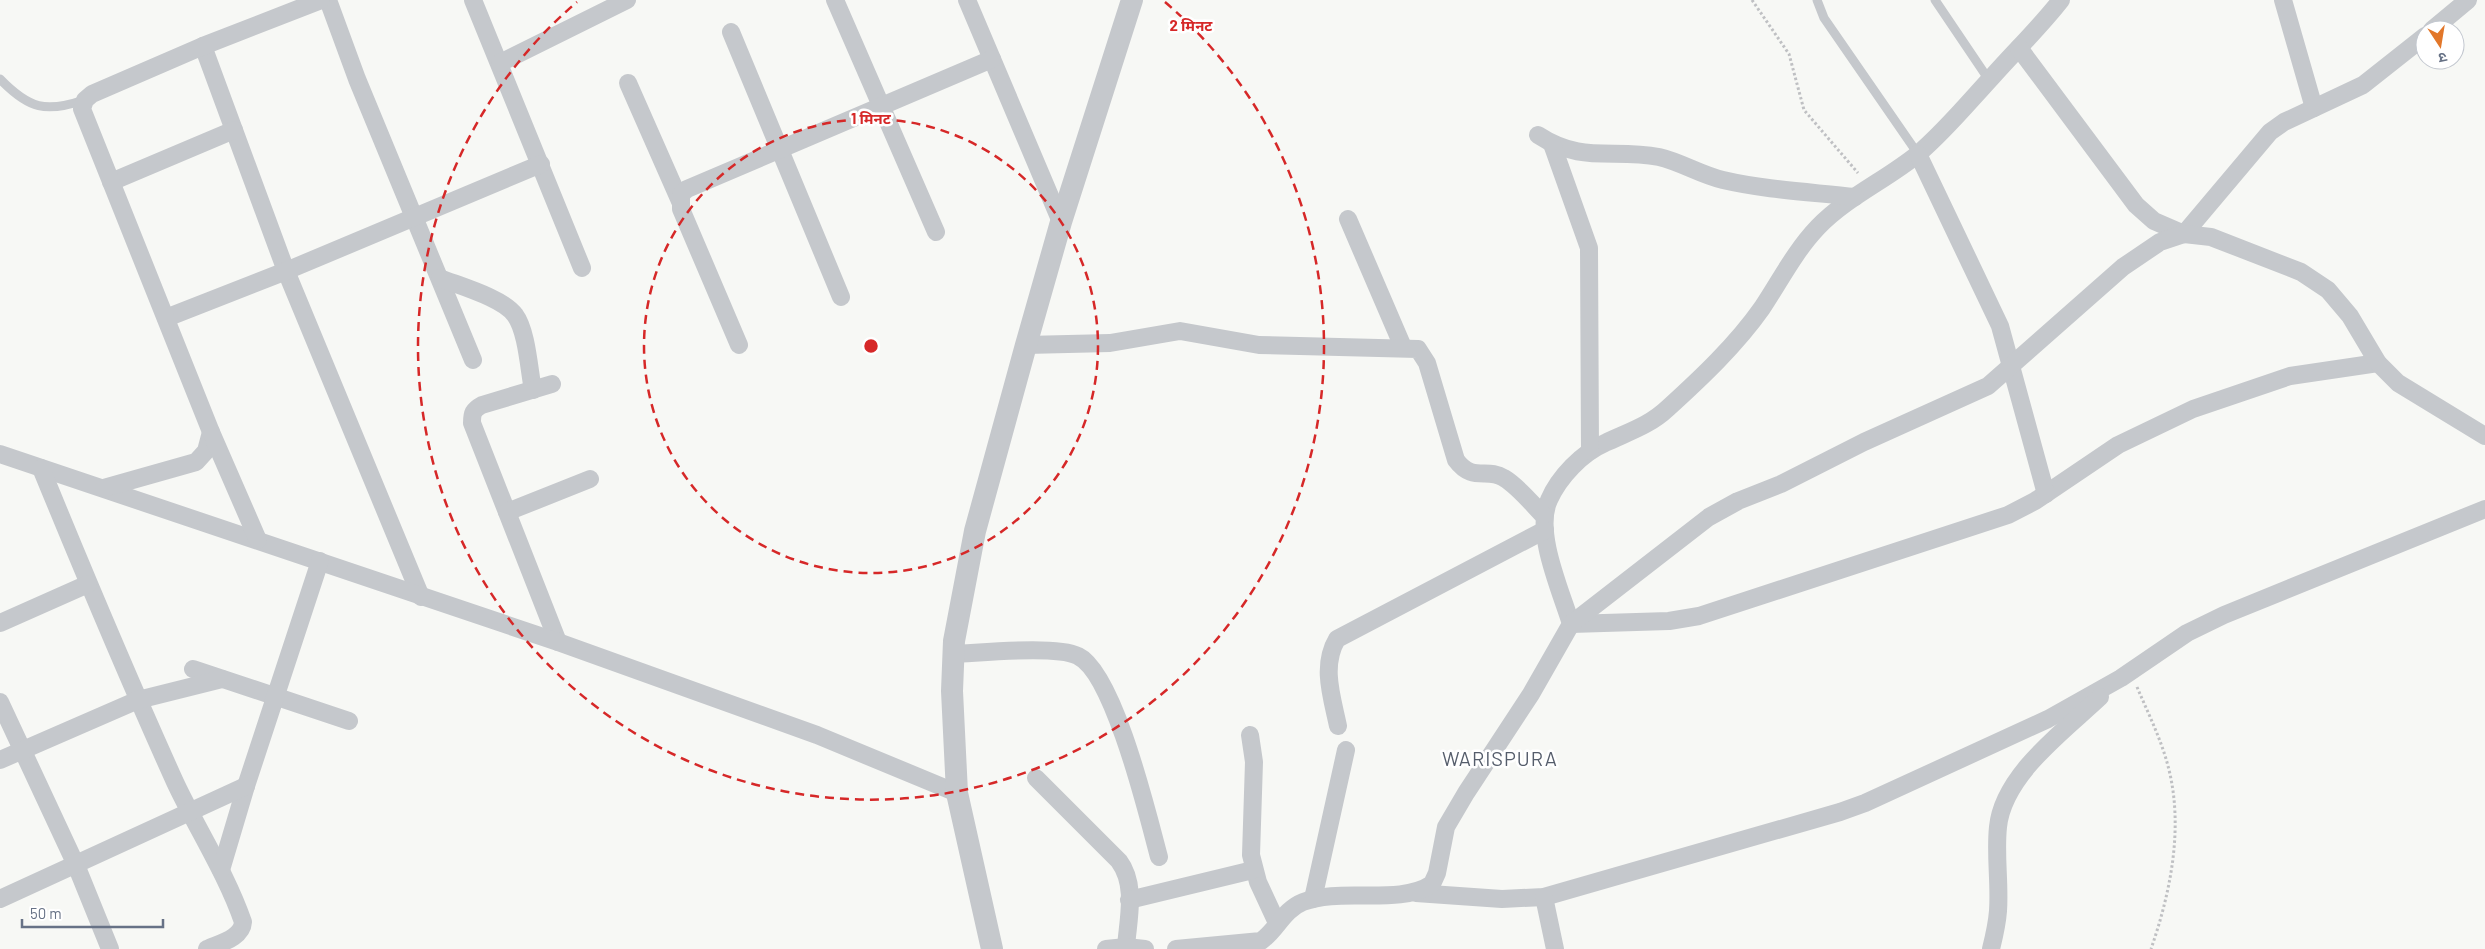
<svg xmlns="http://www.w3.org/2000/svg" width="2485" height="949" font-family="Barlow,'Noto Sans Devanagari',sans-serif">
<style>
.lines{fill:none;stroke-linecap:round;stroke-linejoin:round}
.path{stroke:#bfc0c3;stroke-width:3;stroke-dasharray:2.5 2.5;stroke-linecap:butt}
.service{stroke:#c5c8cc;stroke-width:9}
.minor{stroke:#c5c8cc;stroke-width:18}
.tertiary{stroke:#c5c8cc;stroke-width:22}
.ring{fill:none;stroke:#d62828;stroke-width:2.5;stroke-dasharray:9 6}
.labels{text-anchor:middle;dominant-baseline:central;stroke-width:5;stroke-linejoin:round;paint-order:stroke}
.quarter-label{font-size:20px;letter-spacing:1px;fill:#555d6b;stroke:#fff}
.centre{fill:#d62828;stroke:#fff;stroke-width:2.5}
.ring-label{font-size:15px;text-anchor:middle;font-weight:bold;fill:#d62828;stroke:#fff;stroke-width:5;stroke-linejoin:round;paint-order:stroke}
</style>
<rect width="100%" height="100%" fill="#f7f8f5"/>
<g class="lines">
<g class="path">
<path d="M 1752,0 L 1789,54 L 1804,110 L 1858,173"/>
<path d="M 2137,687 C 2148,713 2161,739 2168,766 C 2184,826 2171,891 2151,949"/>
</g>
<g class="service">
<path d="M 1817,0 L 1824,18 L 1918,154"/>
<path d="M 1935,0 L 1989,80"/>
<path d="M 0,79 C 29,109 46,113 84,100"/>
</g>
<g class="minor">
<path d="M 328,0 L 357,79 L 473,360"/>
<path d="M 473,0 L 582,268"/>
<path d="M 835,0 L 936,232"/>
<path d="M 967,0 L 1061,222"/>
<path d="M 2061,0 C 2040,27 2015,51 1992,77 C 1968,103 1945,131 1918,154 C 1886,180 1847,197 1818,227 C 1795,251 1780,281 1762,308 C 1736,345 1701,378 1668,408 C 1649,426 1628,432 1605,443 C 1582,453 1559,477 1549,500 C 1534,532 1561,591 1571,624 L 1669,621 L 1699,616 L 2008,515 L 2035,501 L 2118,445 L 2193,409 L 2290,376 L 2378,363"/>
<path d="M 2283,0 L 2314,108"/>
<path d="M 2432,30 L 2468,0"/>
<path d="M 731,32 L 841,297"/>
<path d="M 203,46 L 286,271 L 421,597"/>
<path d="M 2019,48 L 2136,205 L 2154,221 L 2184,234 L 2270,132 L 2284,122 L 2363,85 L 2425,36"/>
<path d="M 500,63 L 627,0"/>
<path d="M 628,83 L 680,201"/>
<path d="M 1538,135 C 1582,164 1613,148 1659,157 C 1681,162 1701,175 1723,180 C 1766,190 1811,192 1855,197"/>
<path d="M 1552,144 L 1589,248 L 1590,451"/>
<path d="M 1918,154 L 2000,326 L 2046,494"/>
<path d="M 111,182 L 234,130"/>
<path d="M 1348,219 L 1403,347"/>
<path d="M 440,278 C 460,286 503,298 515,315 C 527,331 529,370 533,390"/>
<path d="M 166,318 L 286,271 L 541,164"/>
<path d="M 739,345 L 681,209 L 681,194 L 687,189 L 992,59"/>
<path d="M 1026,345 L 1110,343 L 1180,331 L 1259,345 L 1418,349 L 1427,363 L 1456,460 C 1473,483 1487,467 1504,478 C 1519,487 1532,504 1544,516"/>
<path d="M 552,384 L 482,405 C 473,410 472,413 472,423 L 558,642"/>
<path d="M 0,454 L 558,642 L 817,735 L 957,793"/>
<path d="M 41,468 C 84,573 128,678 175,782 C 197,829 226,873 243,922 C 242,938 220,943 207,949"/>
<path d="M 104,488 L 196,462 L 206,451 L 211,432"/>
<path d="M 507,512 L 590,479"/>
<path d="M 258,540 L 211,432 L 82,109 L 85,100 L 92,94 L 203,46 L 321,0"/>
<path d="M 0,623 L 88,584"/>
<path d="M 953,654 C 981,653 1056,645 1078,656 C 1114,673 1148,816 1159,857"/>
<path d="M 193,669 L 349,721"/>
<path d="M 0,702 L 76,865 L 110,949"/>
<path d="M 1338,726 C 1332,697 1321,666 1337,639 L 1545,530"/>
<path d="M 1250,735 L 1254,762 L 1251,855 L 1258,882 L 1277,923"/>
<path d="M 0,760 L 138,700 L 222,679"/>
<path d="M 1036,778 L 1119,861 C 1137,885 1128,919 1126,947"/>
<path d="M 221,870 L 246,786 L 320,561"/>
<path d="M 1416,893 L 1502,899 L 1544,897 L 1840,812 L 1865,803 L 2048,719 L 2121,678 L 2187,633 L 2224,615 L 2485,509"/>
<path d="M 1544,897 L 1555,949"/>
<path d="M 0,899 L 246,786"/>
<path d="M 1313,899 L 1346,750"/>
<path d="M 1129,900 L 1253,870"/>
<path d="M 1106,949 L 1126,947 L 1145,949"/>
<path d="M 1176,949 L 1261,941 C 1277,930 1283,910 1303,902 C 1340,887 1399,906 1432,884 L 1437,873 L 1446,827 L 1466,793 L 1531,694 L 1571,624 L 1709,517 L 1738,501 L 1781,484 L 1864,442 L 1988,386 L 2123,267 L 2160,242 L 2184,234 L 2211,237 L 2301,272 L 2328,290 L 2350,316 L 2378,363 L 2398,383 L 2485,436"/>
<path d="M 1991,949 C 1994,937 1997,924 1998,911 C 2000,883 1995,855 1998,827 C 2003,775 2064,731 2100,697"/>
</g>
<path class="tertiary" d="M 992,949 L 957,793 L 952,691 L 954,641 L 975,531 L 1026,345 L 1061,222 L 1132,0"/>
</g>
<g class="ring">
<circle cx="871" cy="346" r="227"/>
<path d="M1165 2A453 453 0 1 1 577 2"/>
</g>
<g class="labels">
<g class="quarter-label">
<text x="1500" y="758">WARISPURA</text>
</g>
</g>
<circle cx="871" cy="346" r="8" class="centre"/>
<g class="ring-label">
<text x="1191" y="31">2 मिनट</text>
<text x="871" y="124">1 मिनट</text>
</g>
<g transform="translate(2440 45) rotate(168)"><circle r="24" fill="#ffffff" stroke="#c2c7cf"/>
<path d="M0-4L9 19L0 12L-9 19Z" fill="#e2772a"/>
<text y="-8" font-size="14" font-weight="bold" text-anchor="middle" fill="#677286">उ</text>
</g>
<path d="M22 919v8h141v-8" fill="none" stroke="#677286" stroke-width="2.5"/>
<text x="30" y="919" font-size="15" fill="#677286" stroke="#ffffff" stroke-width="4" paint-order="stroke">50 m</text>
</svg>
